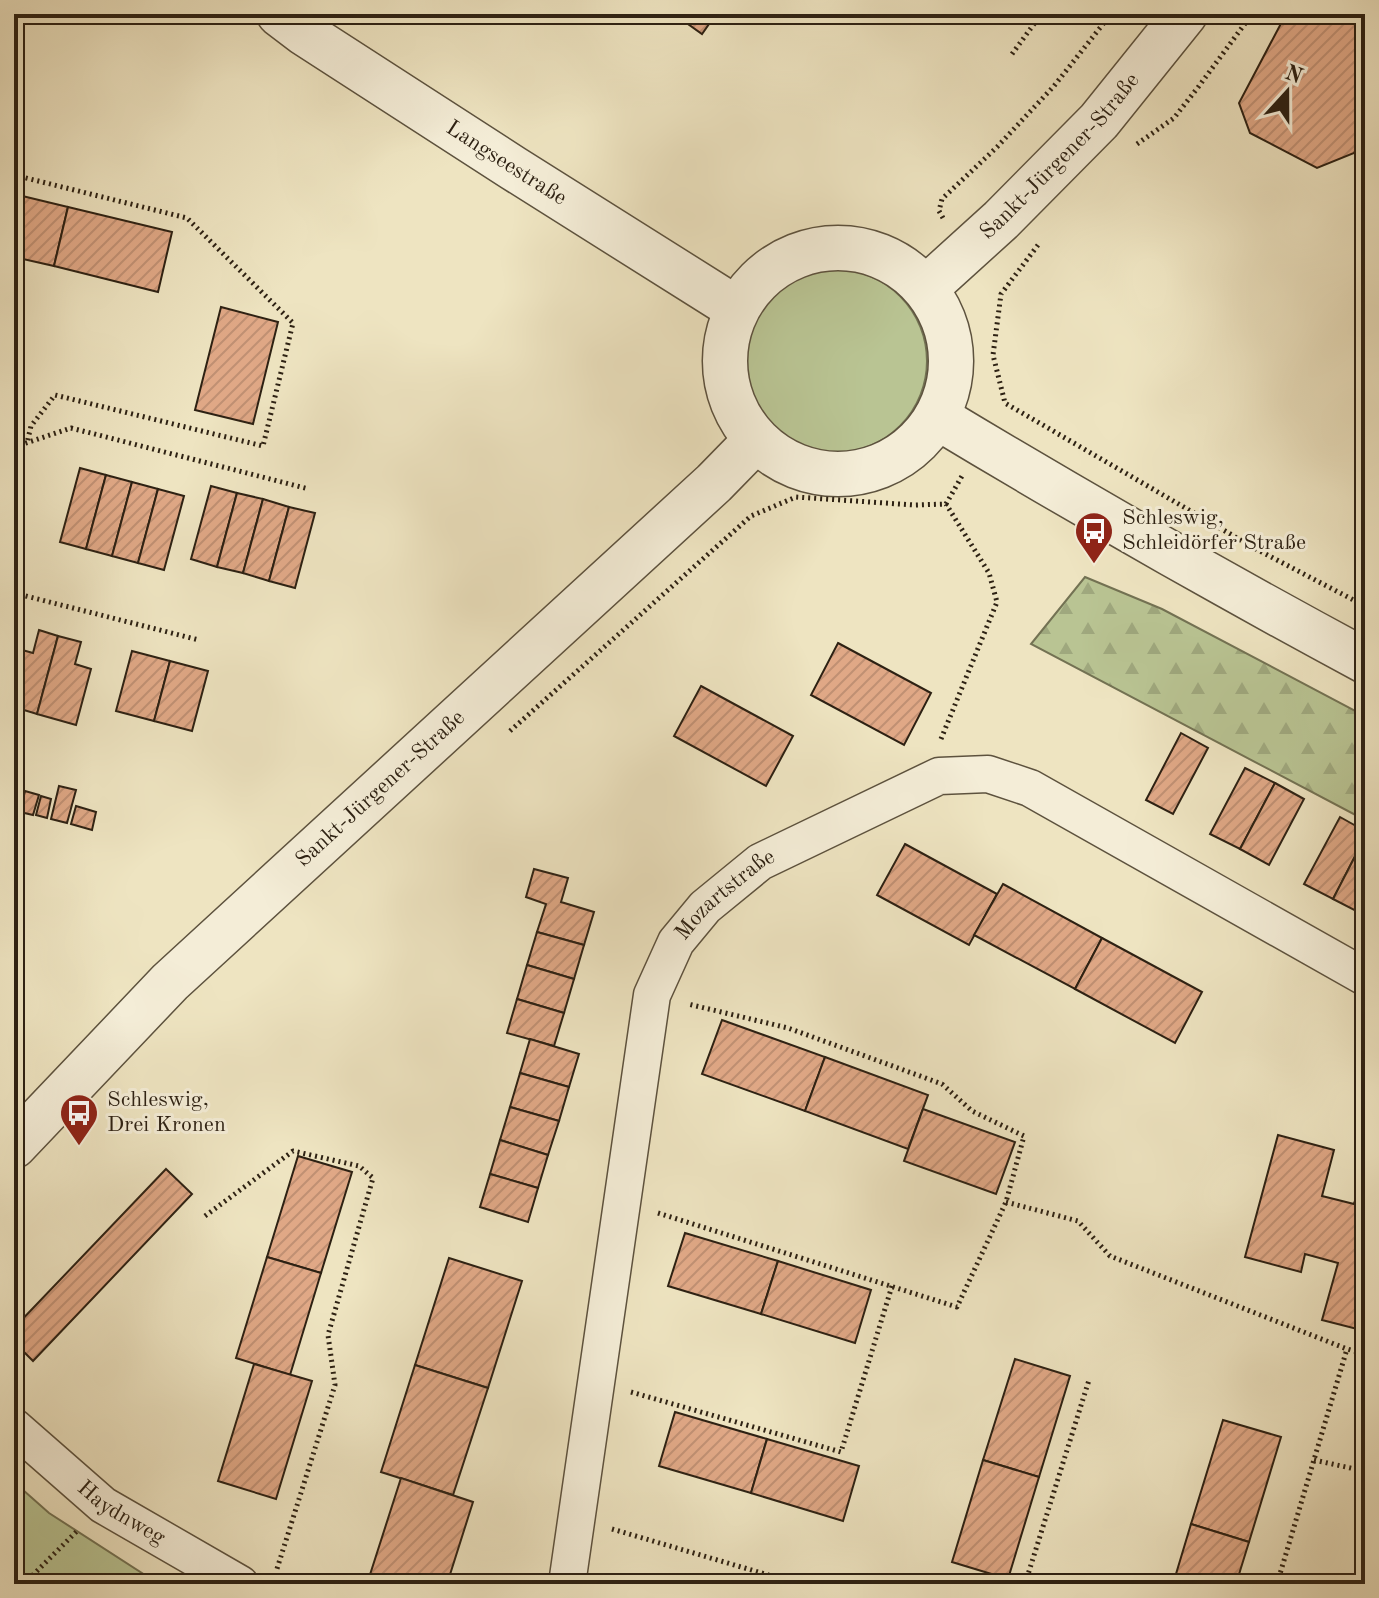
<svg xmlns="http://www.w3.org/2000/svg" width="1379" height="1598" font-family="'Old Standard TT',serif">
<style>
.green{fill:#b9c493;stroke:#737253;stroke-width:2}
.forest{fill:url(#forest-firs);stroke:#737253;stroke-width:2}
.building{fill:url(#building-hatch);stroke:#2d2113;stroke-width:2}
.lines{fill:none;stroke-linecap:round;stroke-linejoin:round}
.minor-casing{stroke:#5d523e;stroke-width:39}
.tertiary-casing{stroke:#5d523e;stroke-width:47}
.path{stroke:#2d2113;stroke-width:5;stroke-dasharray:2 4;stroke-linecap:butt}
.minor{stroke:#f4edd7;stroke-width:36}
.tertiary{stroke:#f4edd7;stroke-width:44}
.labels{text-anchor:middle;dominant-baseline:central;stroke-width:6;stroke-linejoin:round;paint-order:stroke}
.street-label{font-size:22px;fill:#2d2113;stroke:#f4edd7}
.poi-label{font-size:22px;fill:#2d2113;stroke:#f4edd7;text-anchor:start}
</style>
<defs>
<pattern id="forest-firs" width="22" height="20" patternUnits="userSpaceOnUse" patternTransform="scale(2)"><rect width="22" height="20" fill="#b9c493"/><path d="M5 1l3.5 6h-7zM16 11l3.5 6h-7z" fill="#9fa87e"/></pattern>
<pattern id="building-hatch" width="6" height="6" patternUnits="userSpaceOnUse" patternTransform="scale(2)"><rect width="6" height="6" fill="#e0a886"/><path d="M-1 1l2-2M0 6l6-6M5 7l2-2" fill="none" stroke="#c09073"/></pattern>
</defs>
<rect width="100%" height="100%" fill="#eee4c1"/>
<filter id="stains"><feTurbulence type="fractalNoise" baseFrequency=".0025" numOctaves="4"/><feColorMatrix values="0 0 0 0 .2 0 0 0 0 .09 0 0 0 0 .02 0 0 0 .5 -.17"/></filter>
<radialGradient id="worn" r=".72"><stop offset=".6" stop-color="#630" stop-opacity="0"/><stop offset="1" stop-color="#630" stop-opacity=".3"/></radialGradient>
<g class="green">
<circle cx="835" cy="361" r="92"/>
<path d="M 14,1482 L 49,1513 L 148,1577 L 142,1584 L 14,1584 Z"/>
</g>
<path class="forest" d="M 1085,577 L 1162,609 L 1365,716 L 1365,820 L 1031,644 Z"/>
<g class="building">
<path d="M 674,14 L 716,14 L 702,34 Z"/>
<path d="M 1286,14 L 1365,14 L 1365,132 L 1354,153 L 1317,168 L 1250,133 L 1239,103 Z"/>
<path d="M 14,194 L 68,207 L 54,266 L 14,257 Z"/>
<path d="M 68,207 L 172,232 L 158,292 L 54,266 Z"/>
<path d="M 221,307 L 278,322 L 253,424 L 195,410 Z"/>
<path d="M 80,468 L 106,475 L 86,549 L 60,542 Z"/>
<path d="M 106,475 L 132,482 L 112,556 L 86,549 Z"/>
<path d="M 132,482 L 158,489 L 138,563 L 112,556 Z"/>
<path d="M 211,486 L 237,493 L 217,567 L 191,559 Z"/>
<path d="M 158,489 L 184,496 L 164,570 L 138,563 Z"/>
<path d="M 237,493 L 263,499 L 243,573 L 217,567 Z"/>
<path d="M 263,499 L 289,507 L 269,581 L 243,573 Z"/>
<path d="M 289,507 L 315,513 L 295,588 L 269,581 Z"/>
<path d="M 39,630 L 58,636 L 37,714 L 14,707 L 14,653 L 15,648 L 33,653 Z"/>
<path d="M 58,636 L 81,642 L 75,664 L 91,669 L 76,725 L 37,714 Z"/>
<path d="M 838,643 L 931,693 L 904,745 L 811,695 Z"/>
<path d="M 132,651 L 170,661 L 154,721 L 116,711 Z"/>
<path d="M 170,661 L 208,671 L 192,731 L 154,721 Z"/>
<path d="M 701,686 L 793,736 L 766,786 L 674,736 Z"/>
<path d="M 1181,733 L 1208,748 L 1173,814 L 1146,800 Z"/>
<path d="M 1245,768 L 1275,783 L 1240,849 L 1210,834 Z"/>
<path d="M 1275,783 L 1304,799 L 1269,865 L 1240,849 Z"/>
<path d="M 59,786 L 76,790 L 67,823 L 51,819 Z"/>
<path d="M 25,791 L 39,795 L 33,815 L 20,812 Z"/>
<path d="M 41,796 L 51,799 L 47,818 L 36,815 Z"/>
<path d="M 76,806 L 96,812 L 92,830 L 71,824 Z"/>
<path d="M 1340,817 L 1365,831 L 1365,837 L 1333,899 L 1304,884 Z"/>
<path d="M 1365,837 L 1365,908 L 1362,914 L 1333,899 Z"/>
<path d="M 905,844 L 997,894 L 969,945 L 877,895 Z"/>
<path d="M 534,869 L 568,878 L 561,902 L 594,912 L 584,945 L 537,932 L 546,904 L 526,897 Z"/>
<path d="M 1003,884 L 1102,938 L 1075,989 L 974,935 Z"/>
<path d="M 537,932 L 584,945 L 574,979 L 527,965 Z"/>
<path d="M 1102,938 L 1202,992 L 1175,1043 L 1075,989 Z"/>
<path d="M 527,965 L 574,979 L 564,1013 L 517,999 Z"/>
<path d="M 517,999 L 564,1013 L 554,1046 L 507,1033 Z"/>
<path d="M 722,1020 L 825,1057 L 805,1111 L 702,1074 Z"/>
<path d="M 530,1039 L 579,1054 L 569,1087 L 520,1073 Z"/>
<path d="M 825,1057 L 928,1095 L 908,1149 L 805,1111 Z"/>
<path d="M 520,1073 L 569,1087 L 559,1121 L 510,1107 Z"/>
<path d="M 510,1107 L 559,1121 L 548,1155 L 500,1140 Z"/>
<path d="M 923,1109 L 1015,1142 L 996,1194 L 904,1161 Z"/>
<path d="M 1278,1135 L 1334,1150 L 1322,1196 L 1354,1204 L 1361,1180 L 1365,1181 L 1365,1331 L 1322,1320 L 1338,1263 L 1305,1254 L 1301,1272 L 1245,1257 Z"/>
<path d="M 500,1140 L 548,1155 L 538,1188 L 490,1174 Z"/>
<path d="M 298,1156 L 352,1172 L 321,1273 L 267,1257 Z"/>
<path d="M 166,1169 L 192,1194 L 33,1361 L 14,1342 L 14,1328 Z"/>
<path d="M 490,1174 L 538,1188 L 528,1222 L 480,1207 Z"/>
<path d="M 685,1233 L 778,1261 L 761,1314 L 668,1286 Z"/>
<path d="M 267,1257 L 321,1273 L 290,1375 L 236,1358 Z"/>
<path d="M 449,1258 L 522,1281 L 488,1388 L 415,1365 Z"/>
<path d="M 778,1261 L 871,1290 L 855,1343 L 761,1314 Z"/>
<path d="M 1015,1359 L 1070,1376 L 1039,1477 L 983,1460 Z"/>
<path d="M 254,1364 L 312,1381 L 276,1499 L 218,1481 Z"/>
<path d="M 415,1365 L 488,1388 L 453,1495 L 381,1472 Z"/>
<path d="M 675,1412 L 767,1439 L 751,1493 L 659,1466 Z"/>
<path d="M 1223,1420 L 1281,1437 L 1249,1542 L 1191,1524 Z"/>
<path d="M 767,1439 L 859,1466 L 843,1521 L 751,1493 Z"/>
<path d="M 983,1460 L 1039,1477 L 1008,1579 L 952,1562 Z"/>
<path d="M 401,1478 L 473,1502 L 447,1584 L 367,1584 Z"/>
<path d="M 1191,1524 L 1249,1542 L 1236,1584 L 1173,1584 Z"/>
</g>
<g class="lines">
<g class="minor-casing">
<g id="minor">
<path id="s1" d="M 14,1427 L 103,1505 L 240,1584"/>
<path id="s2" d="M 567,1584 L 652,995 L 676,942 L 705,907 L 760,862 L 939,776 L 988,774 L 1030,788 L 1365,977"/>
</g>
</g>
<g class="tertiary-casing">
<g id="tertiary">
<path id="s3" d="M 279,14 L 304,33 L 513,168 L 737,309"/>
<circle cx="838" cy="361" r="113"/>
<path id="s4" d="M 926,288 L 1001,220 L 1099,121 L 1185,14"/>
<path d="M 937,417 C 1078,502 1220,583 1365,661"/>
<path id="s5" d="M 14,1146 L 170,982 L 714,483 L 756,440"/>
</g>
</g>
<g class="path">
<path d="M 1012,54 L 1034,24 L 1037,14"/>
<path d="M 1137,144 L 1174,118 L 1199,86 L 1252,14"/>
<path d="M 14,175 L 187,218 L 293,323 L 263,446 L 55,395 L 31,426 L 27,443"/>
<path d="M 943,218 L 939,211 L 942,199 L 997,147 L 1054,86 L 1111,14"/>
<path d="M 1038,245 L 1001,294 L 993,355 L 1005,403 L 1256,549 L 1365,606"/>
<path d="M 14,447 L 71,428 L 309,489"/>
<path d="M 14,593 L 199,640"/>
<path d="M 510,731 L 751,516 L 796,497 L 914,505 L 946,504 L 962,476"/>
<path d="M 941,739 L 997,602 L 989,573 L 946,504"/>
<path d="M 14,825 L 24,827"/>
<path d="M 1006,1202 L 1078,1221 L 1110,1256 L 1347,1349 L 1365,1354"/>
<path d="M 658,1213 L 957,1307 L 1006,1202 L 1024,1136 L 972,1111 L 942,1084 L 788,1028 L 688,1004"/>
<path d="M 205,1216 L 293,1151 L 359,1166 L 373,1178 L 328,1335 L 335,1385 L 276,1572"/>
<path d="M 631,1392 L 841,1452 L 892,1286"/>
<path d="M 1314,1460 L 1355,1469 L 1365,1469"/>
<path d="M 612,1529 L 799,1584"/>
<path d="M 24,1584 L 77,1531"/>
<path d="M 1025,1584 L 1089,1380"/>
<path d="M 1277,1584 L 1347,1349"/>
</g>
<use href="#minor" class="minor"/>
<use href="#tertiary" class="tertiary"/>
</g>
<defs>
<g id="bus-pin" transform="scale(2)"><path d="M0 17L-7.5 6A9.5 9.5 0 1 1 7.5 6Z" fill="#8f2418" stroke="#f4edd7"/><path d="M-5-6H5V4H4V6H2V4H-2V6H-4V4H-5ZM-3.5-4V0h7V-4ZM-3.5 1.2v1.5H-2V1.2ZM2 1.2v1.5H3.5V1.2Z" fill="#fff"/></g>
</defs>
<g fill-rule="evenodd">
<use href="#bus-pin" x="1094" y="531"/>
<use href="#bus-pin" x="79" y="1113"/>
</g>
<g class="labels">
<g class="street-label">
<text stroke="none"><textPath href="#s4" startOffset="188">Sankt-Jürgener-Straße</textPath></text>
<text stroke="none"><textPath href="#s3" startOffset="272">Langseestraße</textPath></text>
<text stroke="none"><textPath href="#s5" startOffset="512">Sankt-Jürgener-Straße</textPath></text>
<text stroke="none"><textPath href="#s2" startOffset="722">Mozartstraße</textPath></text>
<text stroke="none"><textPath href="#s1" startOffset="138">Haydnweg</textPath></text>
</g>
<g class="poi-label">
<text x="1122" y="518">Schleswig,<tspan x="1122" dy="25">Schleidörfer Straße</tspan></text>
<text x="107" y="1100">Schleswig,<tspan x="107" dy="25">Drei Kronen</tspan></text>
</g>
</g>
<rect width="1379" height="1598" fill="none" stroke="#eee4c1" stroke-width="48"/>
<rect x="16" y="16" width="1347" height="1566" fill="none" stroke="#2d2113" stroke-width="4"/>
<rect x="24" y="24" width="1331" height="1550" fill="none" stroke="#2d2113" stroke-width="2"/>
<g transform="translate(1287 92) rotate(21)" stroke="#f4edd7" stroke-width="6" paint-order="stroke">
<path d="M0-6L14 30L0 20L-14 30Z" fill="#2d2113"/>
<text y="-12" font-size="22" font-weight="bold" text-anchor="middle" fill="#2d2113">N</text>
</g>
<rect width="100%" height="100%" filter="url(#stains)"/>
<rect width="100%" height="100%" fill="url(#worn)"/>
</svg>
